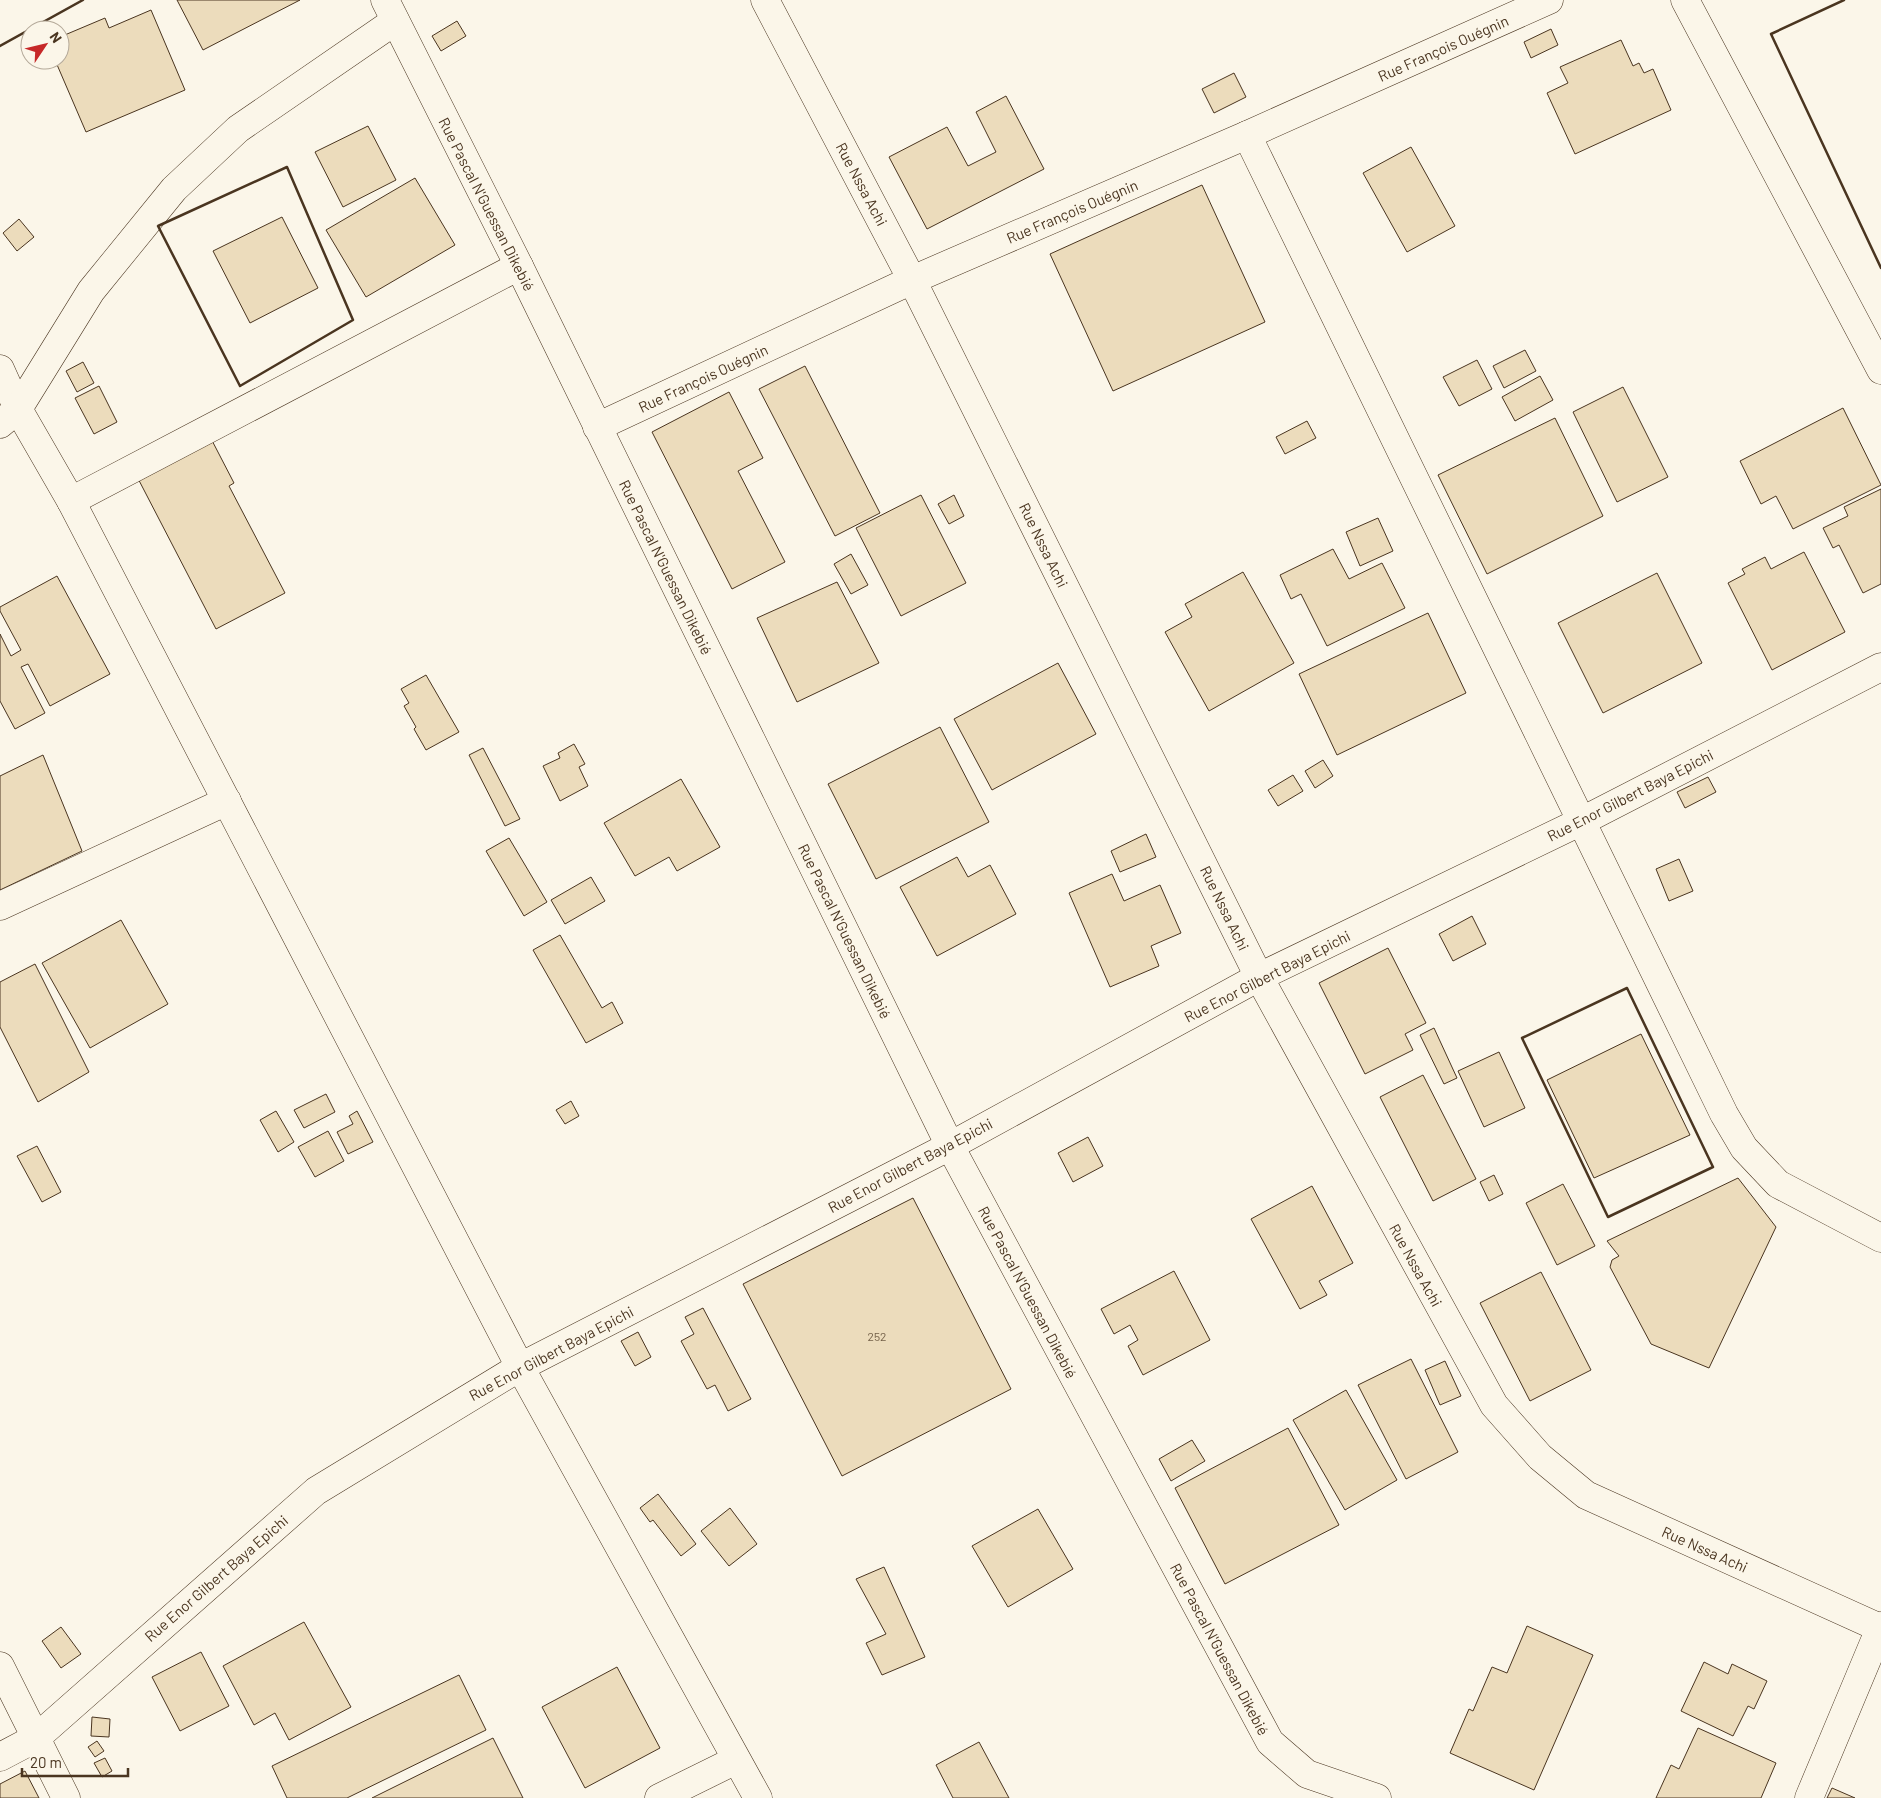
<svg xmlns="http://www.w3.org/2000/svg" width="1881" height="1798" font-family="Barlow,sans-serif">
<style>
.building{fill:#ecdcbc;stroke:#4a3520}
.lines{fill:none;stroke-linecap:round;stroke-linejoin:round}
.street-casing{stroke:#4a3520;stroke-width:29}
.street{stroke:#fbf6e9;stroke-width:28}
.wall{stroke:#4a3520;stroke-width:2.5}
.labels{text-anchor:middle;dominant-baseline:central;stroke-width:4;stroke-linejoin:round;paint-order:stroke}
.number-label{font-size:12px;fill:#725f47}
.street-label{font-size:15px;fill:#4a3520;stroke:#fbf6e9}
</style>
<rect width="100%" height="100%" fill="#fbf6e9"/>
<g class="building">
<path d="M 177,0 L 300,0 L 203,50 Z"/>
<path d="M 151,10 L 185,90 L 86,132 L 55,60 L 60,60 L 60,37 L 105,18 L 109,28 Z"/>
<path d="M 457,21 L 466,36 L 441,51 L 432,36 Z"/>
<path d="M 1551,29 L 1558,45 L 1531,58 L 1524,42 Z"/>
<path d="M 1621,40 L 1633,66 L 1639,63 L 1644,73 L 1653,69 L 1671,110 L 1575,154 L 1547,93 L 1568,83 L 1560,67 Z"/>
<path d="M 1234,73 L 1246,97 L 1214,113 L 1202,89 Z"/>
<path d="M 1006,96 L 1044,169 L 927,229 L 889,157 L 947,127 L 968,166 L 996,152 L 976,112 Z"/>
<path d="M 368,126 L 396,180 L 343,207 L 315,152 Z"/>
<path d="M 1411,147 L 1455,226 L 1407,252 L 1363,173 Z"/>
<path d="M 415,178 L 455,245 L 366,297 L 326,230 Z"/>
<path d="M 1202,185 L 1265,322 L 1113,391 L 1050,254 Z"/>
<path d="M 282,217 L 318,288 L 250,323 L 213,251 Z"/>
<path d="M 19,219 L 34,237 L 17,251 L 3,233 Z"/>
<path d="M 1525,350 L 1536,371 L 1504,388 L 1493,366 Z"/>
<path d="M 1477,360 L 1492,389 L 1459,406 L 1443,377 Z"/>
<path d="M 83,362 L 94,383 L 77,392 L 66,371 Z"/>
<path d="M 805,366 L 880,513 L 835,536 L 759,389 Z"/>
<path d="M 1540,376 L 1553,400 L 1515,421 L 1502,397 Z"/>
<path d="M 99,386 L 117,422 L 94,434 L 75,398 Z"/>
<path d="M 1623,387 L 1668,477 L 1617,502 L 1573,412 Z"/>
<path d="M 729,392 L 763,458 L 738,471 L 785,562 L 732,589 L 652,432 Z"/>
<path d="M 1843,408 L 1881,485 L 1793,529 L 1776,496 L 1761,504 L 1740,461 Z"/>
<path d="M 1555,418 L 1603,516 L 1487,574 L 1438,475 Z"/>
<path d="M 1307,421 L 1316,438 L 1285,454 L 1276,437 Z"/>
<path d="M 205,427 L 234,483 L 229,486 L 285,593 L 216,629 L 131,465 Z"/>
<path d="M 1881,489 L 1881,584 L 1863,593 L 1839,545 L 1833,548 L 1823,528 L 1848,516 L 1844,507 Z"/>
<path d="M 921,495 L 966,583 L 901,616 L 856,528 Z"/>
<path d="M 954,495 L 964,516 L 949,524 L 938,504 Z"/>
<path d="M 1378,518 L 1393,551 L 1360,566 L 1346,532 Z"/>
<path d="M 1333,549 L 1349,579 L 1382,563 L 1405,608 L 1327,646 L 1301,594 L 1291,599 L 1280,575 Z"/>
<path d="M 1804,552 L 1845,632 L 1772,670 L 1728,583 L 1745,574 L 1742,569 L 1765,557 L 1771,569 Z"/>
<path d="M 851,554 L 868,585 L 851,594 L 834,564 Z"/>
<path d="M 1243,572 L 1294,663 L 1209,711 L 1165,632 L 1192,617 L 1185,604 Z"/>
<path d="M 1657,573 L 1702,663 L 1603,713 L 1558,623 Z"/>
<path d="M 57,576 L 110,674 L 50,706 L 28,664 L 21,667 L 45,713 L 15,729 L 0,701 L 0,634 L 11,656 L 21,650 L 0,611 L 0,607 Z"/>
<path d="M 837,582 L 879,663 L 797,702 L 757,618 Z"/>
<path d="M 1428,613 L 1466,693 L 1337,755 L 1299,674 Z"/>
<path d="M 1058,663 L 1096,734 L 992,790 L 954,719 Z"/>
<path d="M 426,675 L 459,732 L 426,750 L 414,729 L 416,727 L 404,706 L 409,703 L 401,689 Z"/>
<path d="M 940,727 L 989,822 L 876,879 L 828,784 Z"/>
<path d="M 574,744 L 585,764 L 579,767 L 588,786 L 560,801 L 543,766 L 560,758 L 558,753 Z"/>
<path d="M 483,748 L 520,819 L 505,826 L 469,755 Z"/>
<path d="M 43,755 L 82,851 L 0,890 L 0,776 Z"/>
<path d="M 1323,760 L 1333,776 L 1315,788 L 1305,771 Z"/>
<path d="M 1293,775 L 1303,791 L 1278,806 L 1268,790 Z"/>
<path d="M 1708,777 L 1716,792 L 1685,808 L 1677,792 Z"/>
<path d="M 681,779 L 720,847 L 677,871 L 669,857 L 635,876 L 604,823 Z"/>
<path d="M 1146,834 L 1156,857 L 1120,872 L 1111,851 Z"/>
<path d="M 509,838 L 547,902 L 524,916 L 486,851 Z"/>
<path d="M 957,857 L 968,877 L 990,865 L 1016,914 L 937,956 L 900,887 Z"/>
<path d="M 1679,859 L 1693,891 L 1669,901 L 1656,869 Z"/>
<path d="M 1112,874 L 1124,901 L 1160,885 L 1181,933 L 1151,946 L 1159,966 L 1110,987 L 1069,893 Z"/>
<path d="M 591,877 L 605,901 L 565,924 L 551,900 Z"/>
<path d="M 1472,916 L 1486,944 L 1453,961 L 1439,934 Z"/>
<path d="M 121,920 L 168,1004 L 90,1048 L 42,963 Z"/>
<path d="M 560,935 L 602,1008 L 612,1002 L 623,1023 L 586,1043 L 533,950 Z"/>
<path d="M 1388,948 L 1426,1023 L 1405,1034 L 1413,1050 L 1365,1074 L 1319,983 Z"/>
<path d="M 35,964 L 89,1072 L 38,1102 L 0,1027 L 0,982 Z"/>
<path d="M 1434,1028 L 1457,1078 L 1444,1084 L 1420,1035 Z"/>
<path d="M 1641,1034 L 1690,1135 L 1594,1178 L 1547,1080 Z"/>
<path d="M 1499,1052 L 1525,1108 L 1484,1127 L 1458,1071 Z"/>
<path d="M 1423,1075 L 1476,1179 L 1433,1201 L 1380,1097 Z"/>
<path d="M 326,1094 L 335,1112 L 304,1128 L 294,1110 Z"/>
<path d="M 571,1101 L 579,1116 L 565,1124 L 556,1110 Z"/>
<path d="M 276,1111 L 294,1142 L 278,1152 L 260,1120 Z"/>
<path d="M 357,1111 L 373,1142 L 348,1154 L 337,1132 L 353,1124 L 349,1116 Z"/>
<path d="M 328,1131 L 344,1161 L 315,1177 L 298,1147 Z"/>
<path d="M 1088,1137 L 1103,1166 L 1073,1182 L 1058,1153 Z"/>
<path d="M 37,1146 L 61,1192 L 42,1202 L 17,1156 Z"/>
<path d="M 1494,1175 L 1503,1194 L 1489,1201 L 1480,1182 Z"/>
<path d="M 1738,1178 L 1776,1227 L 1709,1368 L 1651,1344 L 1610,1267 L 1612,1260 L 1619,1256 L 1607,1241 Z"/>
<path d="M 1563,1184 L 1595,1246 L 1557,1265 L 1526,1203 Z"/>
<path d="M 1312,1186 L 1353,1263 L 1319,1281 L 1327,1295 L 1300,1309 L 1251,1219 Z"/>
<path d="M 913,1198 L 1011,1389 L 842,1476 L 743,1284 Z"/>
<path d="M 1174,1271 L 1210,1340 L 1143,1375 L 1128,1346 L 1138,1340 L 1130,1325 L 1114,1334 L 1101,1309 Z"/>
<path d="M 1541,1272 L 1591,1370 L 1530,1401 L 1480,1303 Z"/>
<path d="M 703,1308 L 751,1399 L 728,1411 L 715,1385 L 707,1389 L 681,1341 L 694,1334 L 685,1317 Z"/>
<path d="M 638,1332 L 651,1357 L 635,1366 L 621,1341 Z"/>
<path d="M 1411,1359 L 1458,1452 L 1406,1479 L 1358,1385 Z"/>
<path d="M 1445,1361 L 1461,1396 L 1440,1405 L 1425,1370 Z"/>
<path d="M 1346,1390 L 1397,1480 L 1345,1510 L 1293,1420 Z"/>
<path d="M 1288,1428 L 1339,1525 L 1225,1584 L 1175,1488 Z"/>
<path d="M 1192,1440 L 1205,1461 L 1171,1481 L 1159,1459 Z"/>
<path d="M 658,1494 L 696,1544 L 681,1556 L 653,1520 L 650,1522 L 640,1508 Z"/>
<path d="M 730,1508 L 757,1544 L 729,1566 L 701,1531 Z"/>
<path d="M 1038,1509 L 1073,1569 L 1008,1607 L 972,1546 Z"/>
<path d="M 884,1567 L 925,1657 L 882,1675 L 866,1643 L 886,1634 L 856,1579 Z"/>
<path d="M 304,1622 L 351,1707 L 289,1740 L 275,1713 L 254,1725 L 223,1666 Z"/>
<path d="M 1527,1626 L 1593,1655 L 1534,1790 L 1450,1753 L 1469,1709 L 1473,1711 L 1492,1667 L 1507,1673 Z"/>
<path d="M 61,1627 L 81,1654 L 61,1668 L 42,1641 Z"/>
<path d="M 201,1652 L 229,1706 L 180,1731 L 152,1677 Z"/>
<path d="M 1704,1662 L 1728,1674 L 1732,1664 L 1767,1681 L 1754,1709 L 1748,1706 L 1733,1736 L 1681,1711 Z"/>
<path d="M 617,1667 L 660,1748 L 585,1788 L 542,1707 Z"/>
<path d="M 459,1675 L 486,1730 L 347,1798 L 287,1798 L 272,1766 Z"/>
<path d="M 92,1717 L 110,1719 L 109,1737 L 91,1736 Z"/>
<path d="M 1698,1728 L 1776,1763 L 1761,1798 L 1656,1798 L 1671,1765 L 1679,1769 Z"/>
<path d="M 493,1738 L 523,1798 L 372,1798 Z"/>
<path d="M 97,1741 L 104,1751 L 95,1757 L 88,1747 Z"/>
<path d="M 979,1742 L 1009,1798 L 953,1798 L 936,1765 Z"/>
<path d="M 105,1758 L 112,1771 L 102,1777 L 94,1763 Z"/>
<path d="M 25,1771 L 39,1798 L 0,1798 L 0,1784 Z"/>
<path d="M 1832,1788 L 1855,1798 L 1827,1798 Z"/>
</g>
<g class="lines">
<g class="street-casing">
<g id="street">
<path d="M 385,0 L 519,266 L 950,1146 L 1270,1742 L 1307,1774 L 1377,1798"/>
<path d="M 765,0 L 912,280 L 1259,977 L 1494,1405 L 1540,1457 L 1586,1495 L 1880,1628"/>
<path d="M 1685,0 L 1881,370"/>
<path d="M 1247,135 L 1724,1114 L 1744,1148 L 1778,1184 L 1881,1238"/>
<path d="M 0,369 L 18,409 L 71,501 L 520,1367 L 758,1798"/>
<path d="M 0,424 L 18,409 L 91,291 L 174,189 L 238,129 L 395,21"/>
<path d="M 597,427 L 912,280 L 1247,135 L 1549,0"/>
<path d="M 71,501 L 519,266"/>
<path d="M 0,906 L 227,801"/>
<path d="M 0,1666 L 66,1798"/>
<path d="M 0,1757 L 36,1738 L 316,1491 L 520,1367 L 950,1146 L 1259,977 L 1582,821 L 1881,667"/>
<path d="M 659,1798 L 736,1760"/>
<path d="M 1809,1798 L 1881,1626"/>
</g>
</g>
<use href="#street" class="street"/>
<g class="wall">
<path d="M 1844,0 L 1771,34 L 1881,268"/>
<path d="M 0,46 L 83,0"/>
<path d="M 287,167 L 353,320 L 240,386 L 158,226 Z"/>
<path d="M 1627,988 L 1713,1167 L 1608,1217 L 1522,1038 Z"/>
</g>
</g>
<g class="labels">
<g class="number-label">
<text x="877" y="1336">252</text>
</g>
<g class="street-label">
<text transform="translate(1443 48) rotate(-24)">Rue François Ouégnin</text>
<text transform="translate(862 184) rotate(62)">Rue Nssa Achi</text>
<text transform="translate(487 204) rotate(63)">Rue Pascal N'Guessan Dikebié</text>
<text transform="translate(1072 211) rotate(-23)">Rue François Ouégnin</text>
<text transform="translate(703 378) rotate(-25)">Rue François Ouégnin</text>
<text transform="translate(1044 545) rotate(64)">Rue Nssa Achi</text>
<text transform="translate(666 567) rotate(64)">Rue Pascal N'Guessan Dikebié</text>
<text transform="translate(1630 795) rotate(-27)">Rue Enor Gilbert Baya Epichi</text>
<text transform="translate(1225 908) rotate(64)">Rue Nssa Achi</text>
<text transform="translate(845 931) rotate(64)">Rue Pascal N'Guessan Dikebié</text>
<text transform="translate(1267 976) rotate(-27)">Rue Enor Gilbert Baya Epichi</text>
<text transform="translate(910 1165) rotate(-28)">Rue Enor Gilbert Baya Epichi</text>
<text transform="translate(1416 1265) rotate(61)">Rue Nssa Achi</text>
<text transform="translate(1028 1292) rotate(62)">Rue Pascal N'Guessan Dikebié</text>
<text transform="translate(551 1353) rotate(-28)">Rue Enor Gilbert Baya Epichi</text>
<text transform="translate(1705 1549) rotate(24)">Rue Nssa Achi</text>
<text transform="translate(216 1578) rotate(-41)">Rue Enor Gilbert Baya Epichi</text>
<text transform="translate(1220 1649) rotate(62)">Rue Pascal N'Guessan Dikebié</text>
</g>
</g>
<g transform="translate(45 45) rotate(55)"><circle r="24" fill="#fbf6e9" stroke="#b4a999"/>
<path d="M0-4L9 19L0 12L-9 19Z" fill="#c62828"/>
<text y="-8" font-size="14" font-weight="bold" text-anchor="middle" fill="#4a3520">N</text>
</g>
<path d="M22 1768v8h106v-8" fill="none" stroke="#4a3520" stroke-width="2.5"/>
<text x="30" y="1768" font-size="15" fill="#4a3520" stroke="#fbf6e9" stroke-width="4" paint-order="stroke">20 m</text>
</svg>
